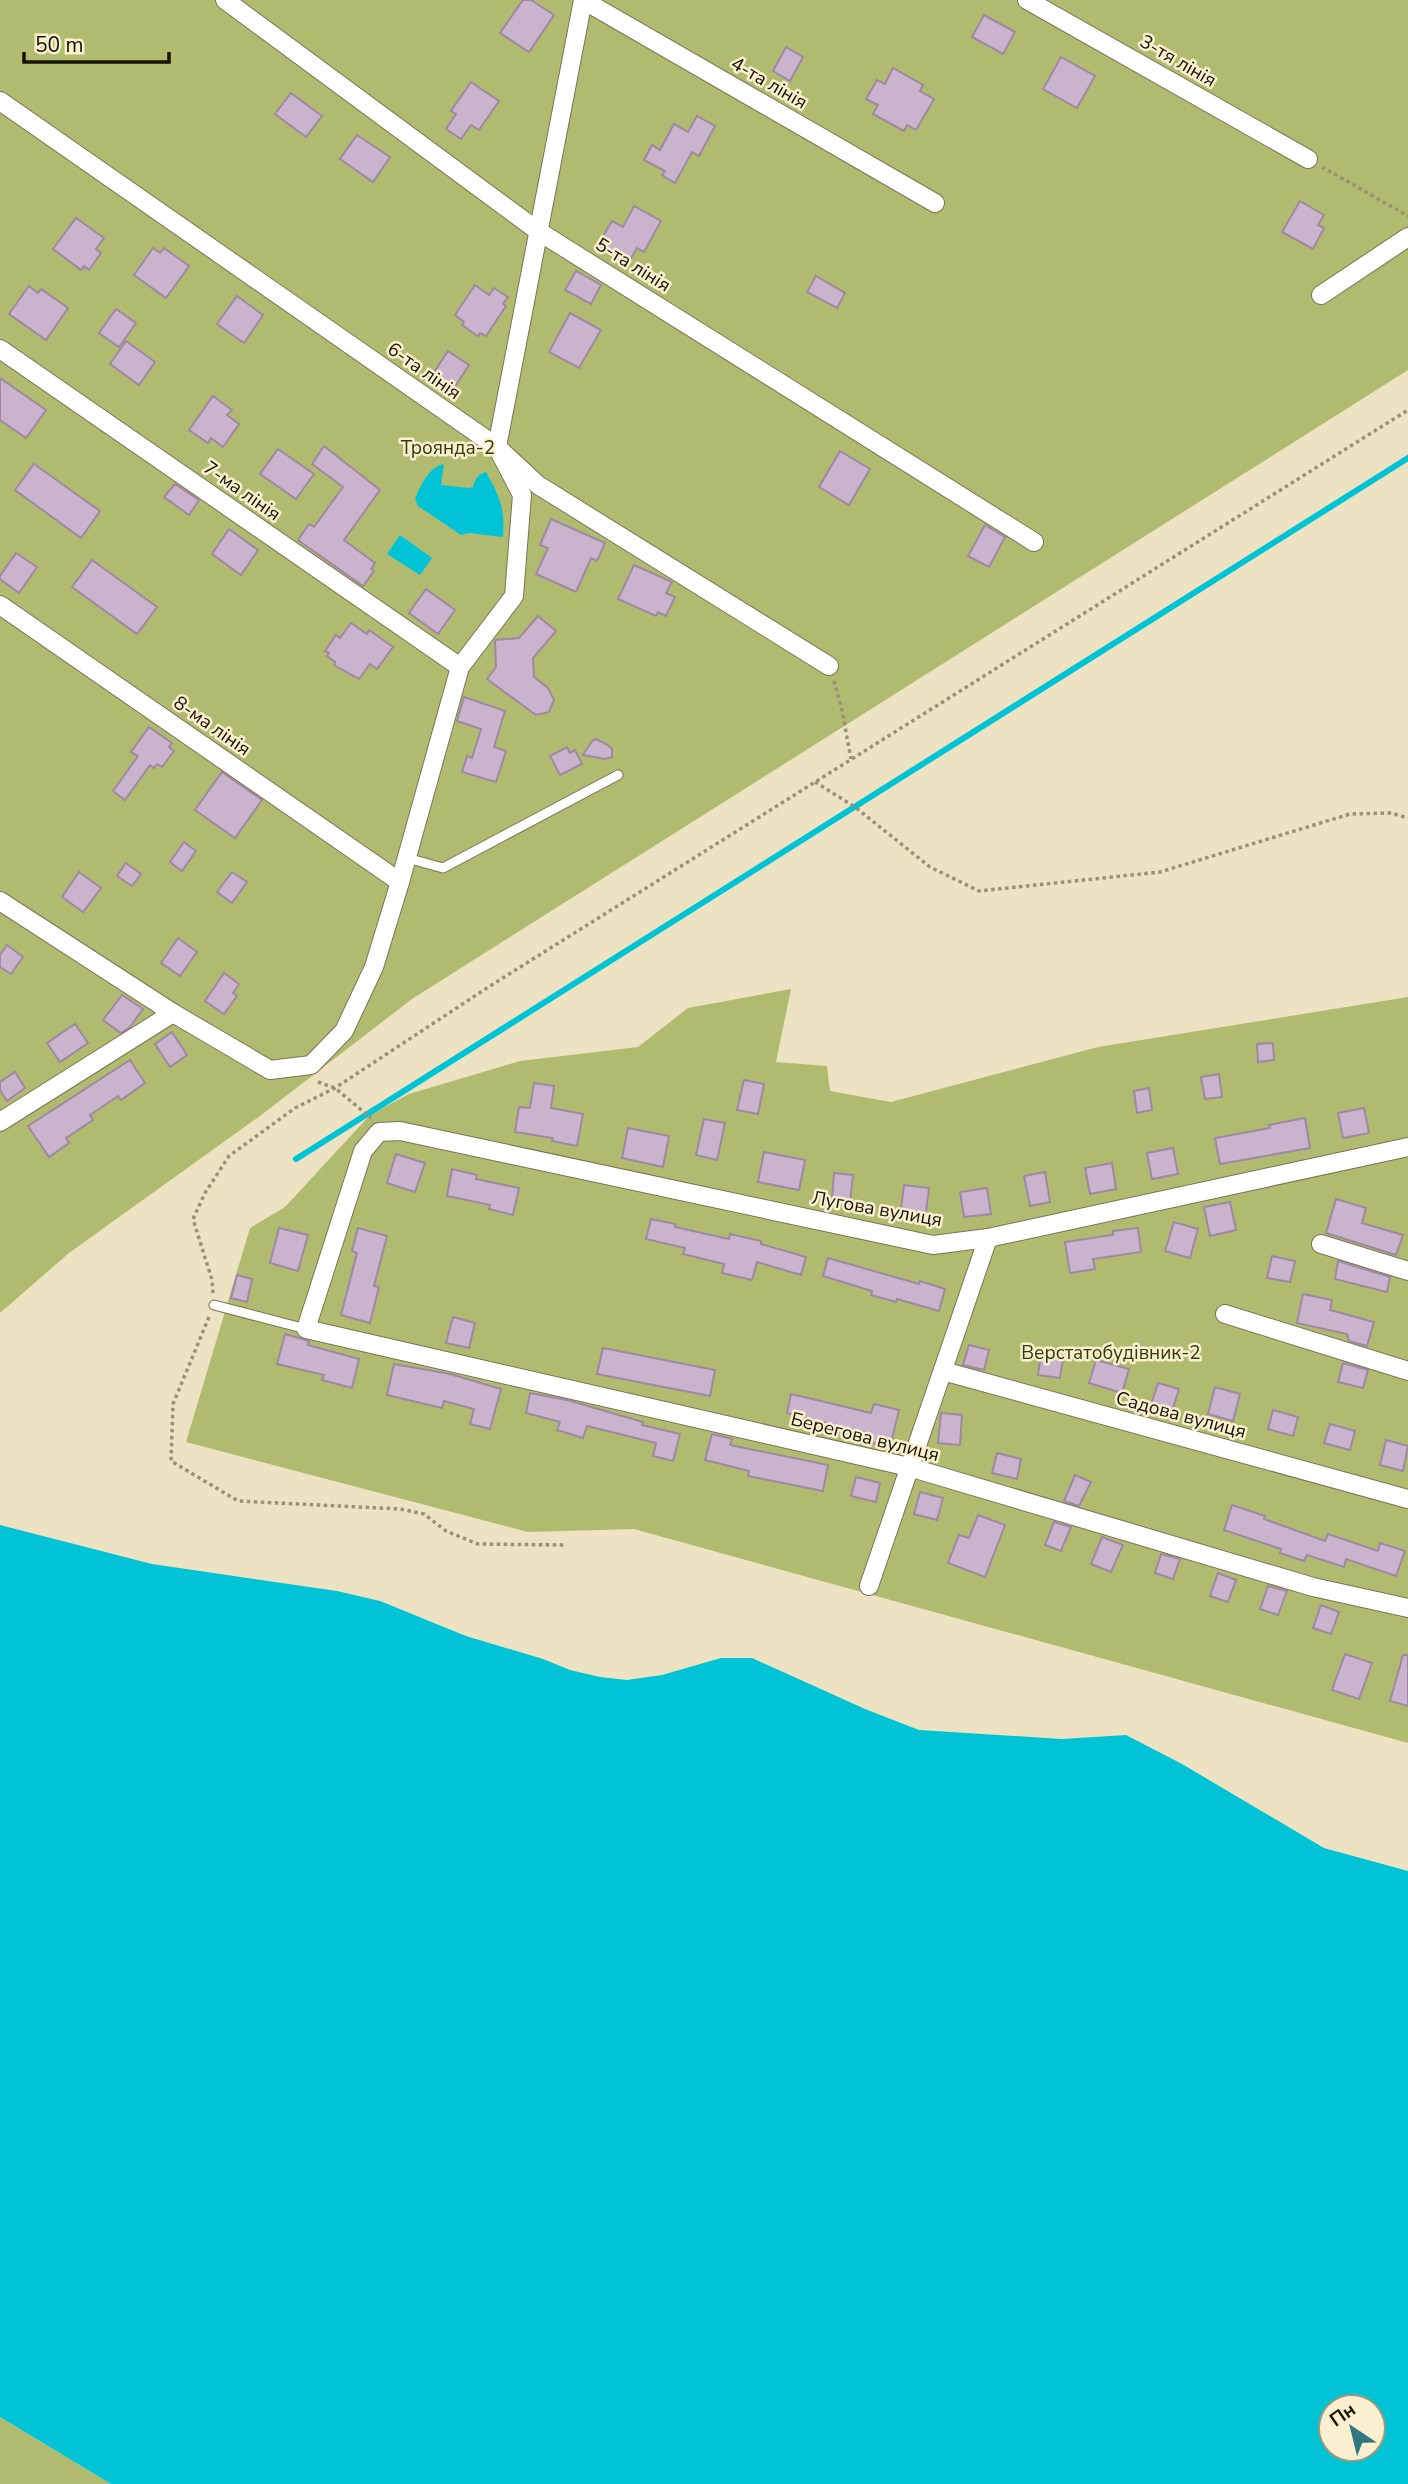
<svg xmlns="http://www.w3.org/2000/svg" width="1408" height="2484" font-family="'Nunito Sans',sans-serif">
<style>
.green{fill:#b1bb70}
.water{fill:#00c4d5;fill-rule:evenodd}
.lines{fill:none;stroke-linecap:round;stroke-linejoin:round}
.stream{stroke:#00c4d5;stroke-width:6}
.building{fill:#cab3cd;stroke:#9f88a1;stroke-width:2}
.lane-casing{stroke:#7c7355;stroke-width:11}
.street-casing{stroke:#7c7355;stroke-width:20}
.path{stroke:#989078;stroke-width:3.5;stroke-dasharray:3.5 3.5;stroke-linecap:butt}
.lane{stroke:#fff;stroke-width:9}
.street{stroke:#fff;stroke-width:18}
.labels{text-anchor:middle;dominant-baseline:central;stroke-width:5;stroke-linejoin:round;paint-order:stroke}
.street-label{font-size:19px;fill:#151206;stroke:#faf0cf}
.park-label{font-size:19px;fill:#33380c;stroke:#faf0cf}
</style>
<rect width="100%" height="100%" fill="#ede3c2"/>
<g class="green">
<path d="M 0,0 L 1408,0 L 1408,370 L 412,999 L 260,1116 L 69,1253 L 0,1313 Z"/>
<path d="M 791,989 L 776,1062 L 827,1066 L 830,1091 L 891,1102 L 1098,1047 L 1408,997 L 1408,1743 L 634,1529 L 528,1532 L 186,1442 L 250,1228 L 285,1207 L 370,1115 L 409,1094 L 520,1061 L 638,1047 L 688,1008 Z"/>
<path d="M 0,2417 L 111,2484 L 0,2484 Z"/>
</g>
<g class="water">
<path d="M 444,464 L 441,485 L 469,488 L 473,487 C 475,479 478,474 486,472 C 500,497 505,508 503,537 L 469,533 L 461,535 L 418,506 L 415,499 C 420,486 429,467 444,464 Z"/>
<path d="M 400,535 L 432,558 L 420,575 L 387,554 Z"/>
<path d="M 0,1525 L 152,1564 L 337,1591 L 380,1601 L 466,1636 L 543,1659 L 570,1670 L 600,1677 L 627,1680 L 662,1675 L 721,1658 L 752,1658 L 865,1709 L 919,1730 L 1062,1739 L 1126,1735 L 1182,1764 L 1324,1848 L 1408,1871 L 1408,2484 L 111,2484 L 0,2417 ZM 1331,2407 L 1373,2407 L 1373,2449 L 1331,2449 Z"/>
</g>
<g class="lines">
<path class="stream" d="M 296,1159 L 1408,458"/>
</g>
<g class="building">
<path d="M 523,0 L 531,0 L 554,15 L 529,52 L 500,33 Z"/>
<path d="M 984,15 L 1015,32 L 1003,54 L 972,37 Z"/>
<path d="M 786,47 L 803,57 L 790,81 L 773,71 Z"/>
<path d="M 1061,57 L 1095,76 L 1077,108 L 1043,89 Z"/>
<path d="M 893,68 L 923,85 L 920,91 L 934,99 L 916,130 L 907,125 L 904,131 L 873,114 L 878,105 L 866,99 L 877,80 L 885,84 Z"/>
<path d="M 471,82 L 499,101 L 479,130 L 471,125 L 461,139 L 446,129 L 456,114 L 451,111 Z"/>
<path d="M 291,93 L 322,116 L 306,137 L 275,114 Z"/>
<path d="M 697,116 L 715,126 L 699,156 L 692,152 L 675,183 L 662,175 L 665,171 L 644,160 L 652,145 L 660,150 L 674,124 L 688,132 Z"/>
<path d="M 357,135 L 390,157 L 373,182 L 340,159 Z"/>
<path d="M 1300,201 L 1324,215 L 1318,225 L 1324,228 L 1313,249 L 1282,232 Z"/>
<path d="M 634,206 L 661,221 L 644,252 L 637,248 L 629,262 L 598,245 L 612,221 L 623,227 Z"/>
<path d="M 76,218 L 104,238 L 96,249 L 101,253 L 89,270 L 84,266 L 81,270 L 53,249 Z"/>
<path d="M 153,248 L 160,253 L 164,248 L 189,266 L 166,298 L 134,275 Z"/>
<path d="M 576,271 L 601,285 L 591,304 L 565,290 Z"/>
<path d="M 816,276 L 845,293 L 837,308 L 807,292 Z"/>
<path d="M 475,285 L 489,295 L 494,288 L 508,297 L 503,304 L 506,306 L 486,336 L 480,333 L 478,336 L 462,325 L 464,322 L 455,315 Z"/>
<path d="M 29,286 L 38,293 L 41,289 L 68,308 L 46,340 L 9,314 Z"/>
<path d="M 237,296 L 263,315 L 244,343 L 217,324 Z"/>
<path d="M 116,309 L 136,323 L 119,347 L 99,333 Z"/>
<path d="M 570,313 L 601,330 L 579,368 L 549,352 Z"/>
<path d="M 126,341 L 155,362 L 139,385 L 110,364 Z"/>
<path d="M 448,351 L 469,365 L 452,391 L 431,377 Z"/>
<path d="M 0,378 L 46,410 L 26,438 L 0,420 Z"/>
<path d="M 213,396 L 232,410 L 227,415 L 239,424 L 223,447 L 211,438 L 208,443 L 189,430 Z"/>
<path d="M 324,446 L 380,490 L 344,540 L 375,563 L 371,569 L 374,571 L 363,586 L 298,540 L 309,524 L 314,527 L 343,487 L 312,464 Z"/>
<path d="M 278,449 L 314,474 L 296,499 L 260,474 Z"/>
<path d="M 840,451 L 870,469 L 849,505 L 819,487 Z"/>
<path d="M 34,464 L 100,511 L 81,538 L 15,490 Z"/>
<path d="M 175,484 L 199,500 L 189,515 L 164,497 Z"/>
<path d="M 551,519 L 605,543 L 597,561 L 591,558 L 576,592 L 536,574 L 548,548 L 540,545 Z"/>
<path d="M 985,525 L 1005,537 L 989,567 L 968,556 Z"/>
<path d="M 229,529 L 258,550 L 241,575 L 212,554 Z"/>
<path d="M 16,553 L 37,567 L 19,593 L 0,579 L 0,576 Z"/>
<path d="M 92,560 L 157,607 L 137,634 L 72,587 Z"/>
<path d="M 634,565 L 672,582 L 666,593 L 675,597 L 666,616 L 658,612 L 656,616 L 618,599 Z"/>
<path d="M 426,589 L 455,610 L 438,634 L 409,613 Z"/>
<path d="M 538,616 L 556,631 L 533,658 L 534,677 L 548,688 L 554,700 L 549,712 L 536,715 L 487,679 L 496,667 L 495,640 L 519,638 Z"/>
<path d="M 351,623 L 367,634 L 369,630 L 393,647 L 377,669 L 370,664 L 359,679 L 334,665 L 335,662 L 327,656 L 329,653 L 325,651 L 336,635 L 340,638 Z"/>
<path d="M 464,697 L 505,711 L 494,747 L 506,751 L 496,782 L 462,772 L 467,756 L 472,758 L 481,729 L 457,721 Z"/>
<path d="M 149,727 L 172,743 L 169,747 L 174,751 L 162,767 L 157,764 L 154,768 L 150,765 L 125,800 L 113,791 L 138,756 L 131,752 Z"/>
<path d="M 596,739 L 608,745 L 612,749 L 612,757 L 605,759 L 583,755 L 592,741 Z"/>
<path d="M 567,747 L 570,753 L 575,750 L 582,764 L 560,775 L 550,756 Z"/>
<path d="M 222,772 L 262,800 L 235,838 L 195,810 Z"/>
<path d="M 184,842 L 196,851 L 182,871 L 170,862 Z"/>
<path d="M 126,863 L 141,874 L 132,886 L 117,876 Z"/>
<path d="M 79,872 L 101,888 L 83,912 L 62,897 Z"/>
<path d="M 232,872 L 247,882 L 232,903 L 217,892 Z"/>
<path d="M 178,938 L 197,952 L 180,976 L 161,963 Z"/>
<path d="M 7,945 L 23,957 L 11,974 L 0,967 L 0,955 Z"/>
<path d="M 224,973 L 239,984 L 233,993 L 237,996 L 224,1014 L 205,1001 Z"/>
<path d="M 122,995 L 143,1009 L 130,1027 L 121,1033 L 103,1020 Z"/>
<path d="M 75,1024 L 88,1043 L 60,1062 L 47,1043 Z"/>
<path d="M 172,1032 L 187,1055 L 170,1067 L 155,1044 Z"/>
<path d="M 1273,1043 L 1274,1060 L 1258,1062 L 1257,1044 Z"/>
<path d="M 130,1060 L 145,1083 L 121,1100 L 118,1096 L 90,1115 L 93,1120 L 66,1138 L 69,1143 L 49,1157 L 28,1126 Z"/>
<path d="M 15,1072 L 25,1088 L 7,1101 L 0,1090 L 0,1082 Z"/>
<path d="M 1219,1074 L 1222,1097 L 1205,1099 L 1201,1077 Z"/>
<path d="M 744,1080 L 764,1084 L 758,1114 L 737,1110 Z"/>
<path d="M 534,1083 L 554,1086 L 551,1108 L 583,1114 L 577,1146 L 552,1141 L 553,1138 L 515,1132 L 519,1107 L 530,1108 Z"/>
<path d="M 1149,1088 L 1152,1110 L 1137,1113 L 1134,1091 Z"/>
<path d="M 1364,1108 L 1369,1133 L 1343,1138 L 1338,1113 Z"/>
<path d="M 1305,1118 L 1310,1148 L 1220,1164 L 1215,1138 L 1270,1128 L 1269,1125 Z"/>
<path d="M 704,1119 L 725,1123 L 717,1160 L 696,1155 Z"/>
<path d="M 628,1128 L 669,1136 L 663,1167 L 622,1158 Z"/>
<path d="M 1173,1148 L 1178,1174 L 1152,1179 L 1147,1153 Z"/>
<path d="M 764,1152 L 805,1160 L 799,1190 L 758,1182 Z"/>
<path d="M 396,1154 L 425,1163 L 415,1192 L 387,1183 Z"/>
<path d="M 1112,1163 L 1116,1189 L 1090,1194 L 1085,1168 Z"/>
<path d="M 452,1169 L 477,1175 L 476,1179 L 519,1188 L 513,1215 L 489,1209 L 490,1205 L 447,1196 Z"/>
<path d="M 1045,1172 L 1050,1202 L 1030,1206 L 1024,1176 Z"/>
<path d="M 834,1173 L 853,1175 L 850,1202 L 832,1200 Z"/>
<path d="M 904,1185 L 929,1188 L 925,1220 L 900,1217 Z"/>
<path d="M 987,1188 L 991,1214 L 964,1217 L 960,1192 Z"/>
<path d="M 1336,1199 L 1366,1208 L 1362,1223 L 1403,1235 L 1396,1255 L 1326,1233 Z"/>
<path d="M 1230,1202 L 1236,1230 L 1210,1236 L 1204,1207 Z"/>
<path d="M 651,1219 L 675,1224 L 675,1227 L 729,1239 L 730,1234 L 761,1241 L 761,1244 L 806,1257 L 801,1275 L 757,1262 L 752,1280 L 722,1273 L 724,1264 L 683,1254 L 685,1248 L 646,1239 Z"/>
<path d="M 1174,1222 L 1198,1229 L 1190,1258 L 1165,1251 Z"/>
<path d="M 279,1228 L 308,1235 L 298,1271 L 270,1263 Z"/>
<path d="M 358,1228 L 387,1236 L 374,1286 L 379,1287 L 370,1323 L 341,1315 L 357,1253 L 352,1251 Z"/>
<path d="M 1138,1228 L 1141,1252 L 1093,1259 L 1095,1269 L 1070,1273 L 1065,1242 L 1113,1235 L 1113,1231 Z"/>
<path d="M 1272,1256 L 1295,1261 L 1290,1282 L 1267,1278 Z"/>
<path d="M 828,1258 L 919,1284 L 920,1281 L 945,1289 L 939,1311 L 897,1299 L 896,1302 L 871,1295 L 872,1291 L 823,1276 Z"/>
<path d="M 1338,1261 L 1390,1277 L 1387,1292 L 1335,1279 Z"/>
<path d="M 237,1275 L 252,1279 L 247,1302 L 231,1298 Z"/>
<path d="M 1303,1294 L 1332,1300 L 1330,1310 L 1374,1322 L 1367,1346 L 1349,1341 L 1347,1334 L 1297,1323 Z"/>
<path d="M 453,1317 L 475,1323 L 469,1348 L 446,1343 Z"/>
<path d="M 285,1334 L 309,1341 L 308,1345 L 359,1359 L 352,1388 L 322,1380 L 324,1375 L 277,1364 Z"/>
<path d="M 969,1345 L 989,1350 L 984,1370 L 963,1365 Z"/>
<path d="M 603,1348 L 715,1370 L 710,1396 L 597,1374 Z"/>
<path d="M 1042,1349 L 1064,1352 L 1060,1378 L 1038,1375 Z"/>
<path d="M 1096,1360 L 1129,1369 L 1122,1393 L 1089,1383 Z"/>
<path d="M 1343,1363 L 1368,1370 L 1363,1388 L 1338,1382 Z"/>
<path d="M 394,1364 L 450,1374 L 501,1389 L 490,1429 L 470,1424 L 474,1409 L 444,1401 L 442,1408 L 387,1395 Z"/>
<path d="M 1158,1383 L 1179,1389 L 1172,1411 L 1151,1405 Z"/>
<path d="M 1215,1387 L 1240,1394 L 1233,1421 L 1208,1414 Z"/>
<path d="M 530,1393 L 567,1400 L 643,1422 L 642,1425 L 680,1434 L 673,1461 L 653,1456 L 656,1443 L 587,1426 L 583,1438 L 557,1430 L 560,1422 L 526,1413 Z"/>
<path d="M 791,1394 L 871,1413 L 874,1404 L 899,1410 L 890,1447 L 865,1441 L 867,1433 L 787,1413 Z"/>
<path d="M 1273,1410 L 1298,1417 L 1293,1436 L 1268,1429 Z"/>
<path d="M 941,1413 L 962,1415 L 960,1445 L 938,1443 Z"/>
<path d="M 1330,1424 L 1355,1431 L 1350,1450 L 1324,1443 Z"/>
<path d="M 712,1434 L 732,1439 L 730,1445 L 828,1465 L 823,1491 L 748,1476 L 749,1471 L 705,1460 Z"/>
<path d="M 1386,1440 L 1408,1446 L 1403,1471 L 1380,1465 Z"/>
<path d="M 997,1453 L 1021,1459 L 1017,1479 L 992,1473 Z"/>
<path d="M 1075,1475 L 1091,1482 L 1079,1506 L 1064,1501 Z"/>
<path d="M 856,1477 L 880,1483 L 876,1502 L 851,1496 Z"/>
<path d="M 920,1492 L 943,1498 L 937,1520 L 914,1514 Z"/>
<path d="M 1232,1505 L 1265,1516 L 1264,1519 L 1325,1541 L 1328,1534 L 1378,1551 L 1380,1543 L 1405,1551 L 1396,1576 L 1346,1559 L 1344,1567 L 1307,1555 L 1304,1561 L 1280,1553 L 1281,1549 L 1224,1530 Z"/>
<path d="M 978,1515 L 1005,1525 L 985,1577 L 948,1563 L 959,1535 L 969,1538 Z"/>
<path d="M 1054,1522 L 1071,1527 L 1061,1551 L 1045,1545 Z"/>
<path d="M 1102,1537 L 1123,1545 L 1111,1572 L 1091,1564 Z"/>
<path d="M 1161,1554 L 1180,1559 L 1173,1579 L 1155,1573 Z"/>
<path d="M 1218,1573 L 1236,1580 L 1228,1602 L 1210,1596 Z"/>
<path d="M 1268,1586 L 1287,1591 L 1278,1615 L 1260,1609 Z"/>
<path d="M 1321,1605 L 1339,1612 L 1331,1634 L 1313,1628 Z"/>
<path d="M 1345,1654 L 1372,1663 L 1359,1699 L 1332,1690 Z"/>
<path d="M 1403,1655 L 1408,1655 L 1408,1706 L 1390,1701 Z"/>
</g>
<g class="lines">
<g class="lane-casing">
<g id="lane">
<path d="M 407,858 L 443,868 L 618,775"/>
<path d="M 214,1305 L 306,1329"/>
</g>
</g>
<g class="street-casing">
<g id="street">
<path d="M 225,0 L 538,231 L 1034,542"/>
<path d="M 583,0 L 935,203"/>
<path d="M 1027,0 L 1308,159"/>
<path d="M 0,101 L 497,447 L 538,485 L 829,666"/>
<path d="M 1321,295 L 1408,237"/>
<path d="M 0,349 L 460,667"/>
<path d="M 0,605 L 400,882"/>
<path d="M 0,901 L 173,1013 L 270,1070 L 311,1065 L 344,1031 L 374,967 L 400,882 L 460,667 L 514,596 L 522,495 L 497,447 L 583,0"/>
<path d="M 0,1122 L 173,1013"/>
<path d="M 1408,1147 L 988,1238 L 933,1245 L 400,1131 L 379,1132 L 363,1151 L 306,1329 L 909,1467 L 1313,1587 L 1408,1608"/>
<path d="M 1321,1244 L 1408,1271"/>
<path d="M 1225,1314 L 1408,1371"/>
<path d="M 943,1371 L 1408,1499"/>
<path d="M 869,1586 L 988,1238"/>
</g>
</g>
<g class="path">
<path d="M 1322,167 L 1408,216"/>
<path d="M 834,681 L 842,710 L 851,759"/>
<path d="M 815,782 L 855,807 L 930,867 L 979,891 L 1160,872 L 1350,814 L 1391,813 L 1408,818"/>
<path d="M 318,1082 L 335,1088 L 371,1118"/>
<path d="M 213,1293 L 212,1280 L 193,1219 L 205,1193 L 229,1156 L 295,1108 L 335,1088 L 490,986 L 1408,410"/>
<path d="M 209,1317 L 173,1404 L 171,1461 L 238,1501 L 400,1509 L 424,1514 L 446,1531 L 478,1544 L 565,1545"/>
</g>
<use href="#lane" class="lane"/>
<use href="#street" class="street"/>
</g>
<g class="labels">
<g class="street-label">
<text transform="translate(1178 61) rotate(30)">3-тя лінія</text>
<text transform="translate(769 83) rotate(30)">4-та лінія</text>
<text transform="translate(633 265) rotate(32)">5-та лінія</text>
<text transform="translate(424 371) rotate(35)">6-та лінія</text>
<text transform="translate(242 491) rotate(35)">7-ма лінія</text>
<text transform="translate(212 726) rotate(35)">8-ма лінія</text>
<text transform="translate(877 1209) rotate(10)">Лугова вулиця</text>
<text transform="translate(1181 1415) rotate(15)">Садова вулиця</text>
<text transform="translate(865 1437) rotate(14)">Берегова вулиця</text>
</g>
<g class="park-label">
<text x="448" y="448">Троянда-2</text>
<text x="1111" y="1353">Верстатобудівник-2</text>
</g>
</g>
<g transform="translate(1352 2428) rotate(325)"><circle r="33" fill="#faf0cf" stroke="#9e977f" stroke-width="2"/>
<path d="M0-5L12 26L0 18L-12 26Z" fill="#307683"/>
<text y="-10" font-size="19" font-weight="bold" text-anchor="middle" fill="#151206">Пн</text>
</g>
<path d="M24 52v10h145v-10" fill="none" stroke="#151206" stroke-width="3.5"/>
<text x="35" y="52" font-size="21" fill="#151206" stroke="#faf0cf" stroke-width="5" paint-order="stroke">50 m</text>
</svg>
